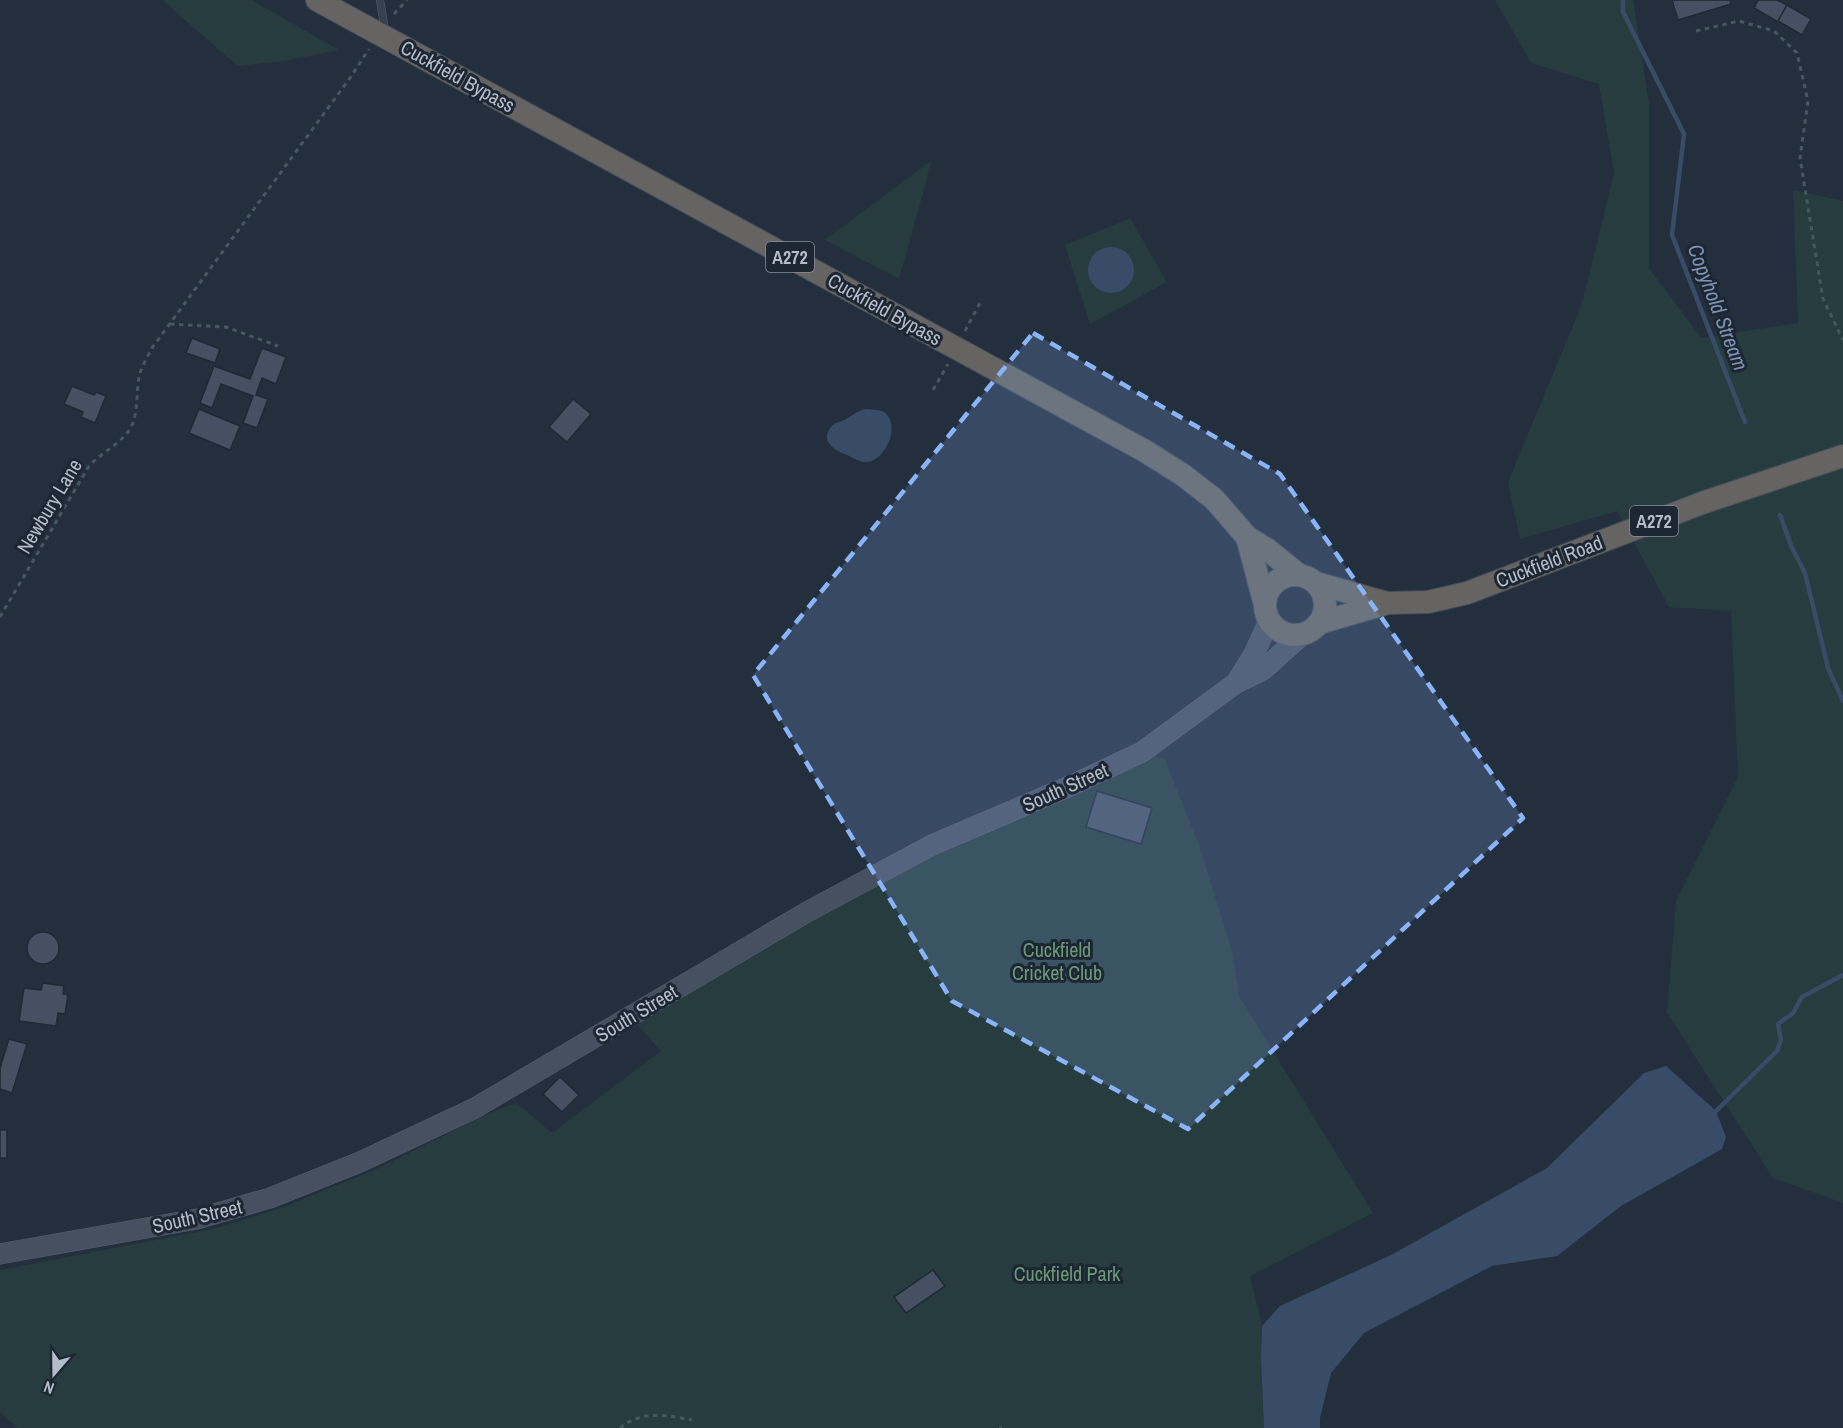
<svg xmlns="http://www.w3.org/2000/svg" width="1843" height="1428" font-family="'Archivo Narrow',sans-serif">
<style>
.green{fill:#263c3f}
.water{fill:#394c67}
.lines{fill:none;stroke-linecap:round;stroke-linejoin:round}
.stream{stroke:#394c67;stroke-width:4.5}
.building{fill:#455162;stroke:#1f2835;stroke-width:1.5}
.service-casing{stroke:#565f6c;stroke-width:8}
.secondary-casing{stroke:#565f6c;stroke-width:21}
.trunk-casing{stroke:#434c59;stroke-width:24}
.path{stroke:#44595c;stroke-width:3;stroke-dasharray:4.5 4.5;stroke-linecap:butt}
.service{stroke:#38414e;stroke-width:7}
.secondary{stroke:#465061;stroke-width:20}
.trunk{stroke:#656462;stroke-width:22}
.marked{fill:#8ab4f8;fill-opacity:0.2;stroke:#8ab4f8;stroke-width:4.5;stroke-dasharray:12 8;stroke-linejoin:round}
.labels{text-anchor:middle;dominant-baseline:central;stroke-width:6;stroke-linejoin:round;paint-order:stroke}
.shield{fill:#1d2633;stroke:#878f9c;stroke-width:1.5}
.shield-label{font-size:18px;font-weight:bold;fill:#b4bcc9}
.street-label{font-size:20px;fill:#b4bcc9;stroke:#1d2633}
.park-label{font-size:20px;fill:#6b9a76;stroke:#1d2633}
.water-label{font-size:21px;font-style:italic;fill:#7c92b1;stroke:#1d2633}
</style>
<rect width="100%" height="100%" fill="#242f3e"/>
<g class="green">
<path d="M 162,0 L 252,0 L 339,50 L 284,61 L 238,66 Z"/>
<path d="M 1495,0 L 1633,0 L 1649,104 L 1649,268 L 1701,338 L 1798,323 L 1793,190 L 1843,201 L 1843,1203 L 1773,1178 L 1667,1013 L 1676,901 L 1738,777 L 1731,611 L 1669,607 L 1617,511 L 1520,539 L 1508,482 L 1582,304 L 1614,173 L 1599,84 L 1531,63 Z"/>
<path d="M 932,160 L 899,279 L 825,240 Z"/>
<path d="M 1130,218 L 1167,282 L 1090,324 L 1065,245 Z"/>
<path d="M 1142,752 L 1165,760 L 1198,842 L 1232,951 L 1239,996 L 1373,1213 L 1250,1276 L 1262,1326 L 1261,1359 L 1264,1428 L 17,1428 L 0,1412 L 0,1270 L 213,1229 L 284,1207 L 381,1167 L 487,1114 L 516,1103 L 552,1133 L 661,1051 L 630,1017 L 807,912 Z"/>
</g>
<g class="water">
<circle cx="1111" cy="270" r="23"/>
<path d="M 866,409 C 872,410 879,409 884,412 C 902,424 885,464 864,462 C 857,461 849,455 842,453 C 830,448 820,437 833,425 C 836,422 842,422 846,419 C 853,415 857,411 866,409 Z"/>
<path d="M 1666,1066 L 1716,1111 L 1726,1137 L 1722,1149 L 1621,1206 L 1557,1256 L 1492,1266 L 1364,1333 L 1331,1373 L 1320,1418 L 1320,1428 L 1264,1428 L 1261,1359 L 1262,1326 L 1280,1306 L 1391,1255 L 1547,1168 L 1644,1073 Z"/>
</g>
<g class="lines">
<g class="stream">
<path d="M 1623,0 L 1623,12 L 1684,134 L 1672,235 L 1745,422"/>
<path d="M 1780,515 L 1792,548 L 1805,573 L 1828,668 L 1843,701"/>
<path d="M 1716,1111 L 1777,1051 L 1781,1040 L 1778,1024 L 1793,1013 L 1802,997 L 1843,975"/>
</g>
</g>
<g class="building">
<path d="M 1672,0 L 1730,0 L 1731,4 L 1678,20 Z"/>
<path d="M 1758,0 L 1777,0 L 1787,5 L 1778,22 L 1754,8 Z"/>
<path d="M 1787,5 L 1811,19 L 1802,35 L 1778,21 Z"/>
<path d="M 192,338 L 220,349 L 215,363 L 186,353 Z"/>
<path d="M 262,348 L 286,357 L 276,384 L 262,378 L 256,395 L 268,399 L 257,428 L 243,423 L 253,396 L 221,384 L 212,408 L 200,403 L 214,366 L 250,379 Z"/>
<path d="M 72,386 L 94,395 L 96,392 L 106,396 L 95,423 L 81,417 L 83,412 L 64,404 Z"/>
<path d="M 573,399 L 591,414 L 567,442 L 549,427 Z"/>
<path d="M 199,409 L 240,426 L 230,450 L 189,433 Z"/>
<path d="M 1097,791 L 1152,808 L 1141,844 L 1086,827 Z"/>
<circle cx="43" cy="948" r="16"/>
<path d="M 43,983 L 64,986 L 63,994 L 68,995 L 65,1014 L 58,1013 L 56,1026 L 19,1021 L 24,988 L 41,990 Z"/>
<path d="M 9,1039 L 27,1044 L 12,1093 L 0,1089 L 0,1068 Z"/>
<path d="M 560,1077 L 579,1095 L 562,1112 L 543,1094 Z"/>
<rect x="0" y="1130" width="7" height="28"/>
<path d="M 933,1270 L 945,1286 L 906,1313 L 894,1297 Z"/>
</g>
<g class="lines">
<g class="service-casing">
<path id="service" d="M 380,0 L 384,24 L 380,32"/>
</g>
<g class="secondary-casing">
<g id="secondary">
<path d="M 1236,683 L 1254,654 L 1269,621"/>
<path d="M 0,1254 L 197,1219 L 270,1198 L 360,1162 L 475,1108 L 807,912 L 932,845 L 1070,786 L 1142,752 L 1236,683 L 1263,670 L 1303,634"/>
</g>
</g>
<g class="trunk-casing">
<g id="trunk">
<path d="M 317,0 L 1145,451 L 1183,475 L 1214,499 L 1247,537 L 1268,550 L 1299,575"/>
<path d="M 1247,537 L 1264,601"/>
<circle cx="1295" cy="605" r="30"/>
<path d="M 1316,583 L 1387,603"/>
<path d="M 1319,623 L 1388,603 L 1428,602 L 1467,593 L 1702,503 L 1843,456"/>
</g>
</g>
<g class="path">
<path d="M 394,14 L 407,0"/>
<path d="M 1696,31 L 1739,21 L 1774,31 L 1797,53 L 1808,101 L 1800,158 L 1823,299 L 1843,340"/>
<path d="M 170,324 L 226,327 L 278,346"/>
<path d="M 965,331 L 982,299"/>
<path d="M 933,390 L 948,364"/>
<path d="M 0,617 L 89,466 C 101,453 117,446 128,432 C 140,416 135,392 140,373 C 143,364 148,356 152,348 L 350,78 L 369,49"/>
<path d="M 620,1428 C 641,1410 667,1415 692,1420"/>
<path d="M 999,1428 L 1002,1428"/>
</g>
<use href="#service" class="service"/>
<use href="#secondary" class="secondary"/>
<use href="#trunk" class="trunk"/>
</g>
<path class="marked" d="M 1033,333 L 1280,474 L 1523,818 L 1188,1129 L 952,1001 L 753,675 Z"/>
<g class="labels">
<g class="shield">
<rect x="766" y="242" width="48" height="30" rx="4.5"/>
<rect x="1630" y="506" width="48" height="30" rx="4.5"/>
</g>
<g class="shield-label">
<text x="790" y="257">A272</text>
<text x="1654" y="521">A272</text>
</g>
<g class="street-label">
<text transform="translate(458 76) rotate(29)">Cuckfield Bypass</text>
<text transform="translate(885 309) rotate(29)">Cuckfield Bypass</text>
<text transform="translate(49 506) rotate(-59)">Newbury Lane</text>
<text transform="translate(1549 561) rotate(-21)">Cuckfield Road</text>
<text transform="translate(1065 787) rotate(-24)">South Street</text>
<text transform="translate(636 1013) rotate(-31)">South Street</text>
<text transform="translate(197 1216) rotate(-13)">South Street</text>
</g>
<g class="park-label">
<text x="1057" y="949">Cuckfield<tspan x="1057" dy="23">Cricket Club</tspan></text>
<text x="1067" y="1273">Cuckfield Park</text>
</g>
<g class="water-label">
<text transform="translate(1718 307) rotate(69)">Copyhold Stream</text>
</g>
</g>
<g transform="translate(54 1374) rotate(200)" stroke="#1d2633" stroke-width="4.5" paint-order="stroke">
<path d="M0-4.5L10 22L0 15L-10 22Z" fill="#b4bcc9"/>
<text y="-9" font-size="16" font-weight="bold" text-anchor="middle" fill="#b4bcc9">N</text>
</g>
</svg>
